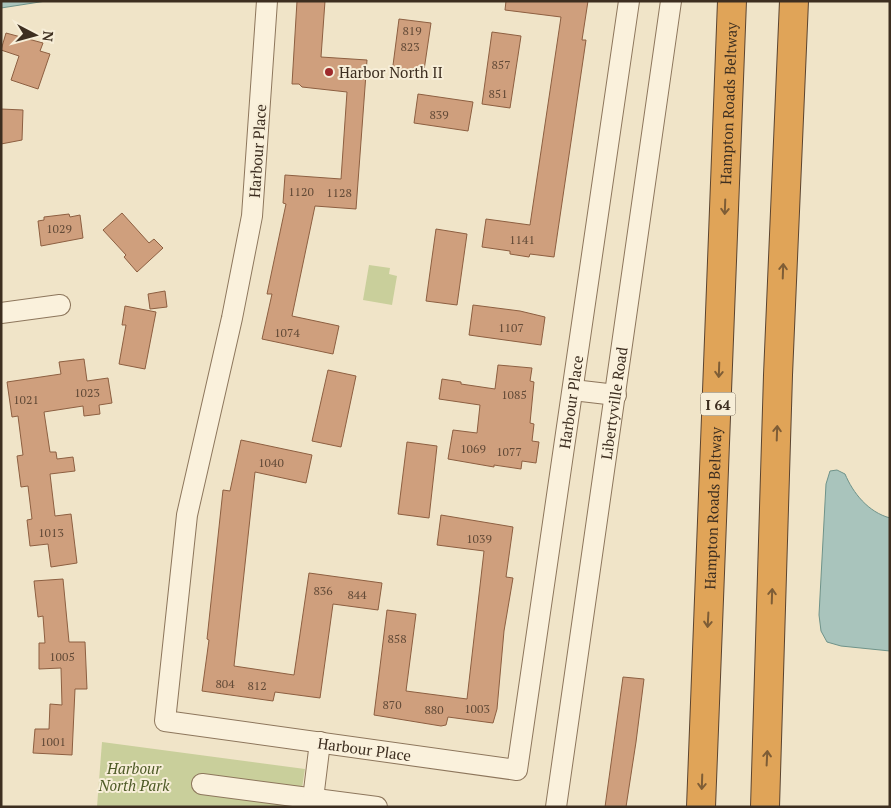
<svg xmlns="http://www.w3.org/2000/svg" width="891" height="808" font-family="'PT Serif',serif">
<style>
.green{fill:#c9cf9b}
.water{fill:#a9c4bc;stroke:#6f938a}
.building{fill:#cf9f7d;stroke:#8d5f41}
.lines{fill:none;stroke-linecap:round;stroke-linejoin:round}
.minor-casing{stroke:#8d765c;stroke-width:22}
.motorway-casing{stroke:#5b4430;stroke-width:30}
.minor{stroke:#faf1dc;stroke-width:20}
.motorway{stroke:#e0a458;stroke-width:28}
.oneway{stroke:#7e5d36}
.poi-dot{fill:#9e2a2b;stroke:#f7eed8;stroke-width:2}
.labels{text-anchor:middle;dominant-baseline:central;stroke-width:4;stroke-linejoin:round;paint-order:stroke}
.number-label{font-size:12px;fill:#624a37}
.shield{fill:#f7eed8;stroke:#756857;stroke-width:1}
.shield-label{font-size:14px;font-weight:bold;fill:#3d2e20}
.poi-label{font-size:15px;fill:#3d2e20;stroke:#f7eed8;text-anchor:start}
.street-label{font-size:15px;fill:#3d2e20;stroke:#f7eed8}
.park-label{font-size:15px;font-style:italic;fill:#4d5a26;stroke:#f7eed8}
</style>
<rect width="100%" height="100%" fill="#f0e4c8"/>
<g class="green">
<path d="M 369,265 L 390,268 L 389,274 L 397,276 L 392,305 L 363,300 Z"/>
<path d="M 102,742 L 305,769 L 299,807 L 97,807 Z"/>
</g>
<g class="water">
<path d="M 1,1 L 46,1 L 1,8 Z"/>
<path d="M 837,470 L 845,474 C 853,493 868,512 890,518 L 890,651 L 841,646 L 827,642 L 821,631 L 819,615 L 826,484 L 830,471 Z"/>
</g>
<g class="building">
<path d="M 297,1 L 325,1 L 321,57 L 367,60 L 356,209 L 315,206 L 292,316 L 339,326 L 333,354 L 262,339 L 272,294 L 267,294 L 286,204 L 283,203 L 285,175 L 341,179 L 347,92 L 302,87 L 299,84 L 292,84 Z"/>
<path d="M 506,1 L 588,1 L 582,40 L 586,40 L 554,257 L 530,254 L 529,257 L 510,254 L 510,251 L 482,247 L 486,219 L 530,225 L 561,17 L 505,10 Z"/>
<path d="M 399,19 L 431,23 L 423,77 L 392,73 Z"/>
<path d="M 492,32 L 521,36 L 510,108 L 482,104 Z"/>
<path d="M 6,33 L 43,43 L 40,51 L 50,54 L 38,89 L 11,80 L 19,56 L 1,50 Z"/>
<path d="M 418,94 L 473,102 L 468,131 L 414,123 Z"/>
<path d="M 1,109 L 23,110 L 22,140 L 1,144 Z"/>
<path d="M 122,213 L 149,243 L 154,239 L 163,248 L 137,272 L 124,257 L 126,255 L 103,230 Z"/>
<path d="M 69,214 L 70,217 L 80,215 L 83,238 L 41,246 L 38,221 L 44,220 L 44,217 Z"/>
<path d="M 436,229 L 467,234 L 457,305 L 426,301 Z"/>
<path d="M 165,291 L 167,307 L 150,309 L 148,294 Z"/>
<path d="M 473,305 L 520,311 L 545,317 L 541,345 L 469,335 Z"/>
<path d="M 125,306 L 156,312 L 145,369 L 119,364 L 126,325 L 122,325 Z"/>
<path d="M 84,359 L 87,381 L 108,378 L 112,403 L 99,405 L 100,414 L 84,416 L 83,406 L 44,412 L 50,452 L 56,452 L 57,459 L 73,457 L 75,471 L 50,474 L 55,516 L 71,514 L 77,563 L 51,567 L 48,544 L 30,546 L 27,520 L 32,519 L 28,486 L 21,487 L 17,456 L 23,455 L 18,416 L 12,417 L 7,382 L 61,374 L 59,362 Z"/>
<path d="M 498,365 L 532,368 L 530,381 L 534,382 L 530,423 L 534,424 L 532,441 L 539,442 L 536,463 L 522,461 L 521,469 L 494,465 L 494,467 L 448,459 L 453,430 L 477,433 L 480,405 L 439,399 L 442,379 L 461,382 L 461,384 L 495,389 Z"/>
<path d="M 328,370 L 356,376 L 341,447 L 312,441 Z"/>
<path d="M 241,440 L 312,455 L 306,483 L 255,472 L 234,666 L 294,675 L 309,573 L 382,583 L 378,610 L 333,604 L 320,698 L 275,692 L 273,701 L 202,691 L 209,640 L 207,639 L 223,490 L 230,491 Z"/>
<path d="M 407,442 L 437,446 L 429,518 L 398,514 Z"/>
<path d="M 441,515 L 513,527 L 506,577 L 513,578 L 504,631 L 497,709 L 493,723 L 448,717 L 446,725 L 441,726 L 374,715 L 387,610 L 416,614 L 406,691 L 467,699 L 484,551 L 437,545 Z"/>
<path d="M 63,579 L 69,642 L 85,642 L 87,689 L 75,689 L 72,755 L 33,753 L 35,729 L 49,729 L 50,704 L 62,705 L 61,668 L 39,669 L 39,643 L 45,643 L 43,616 L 38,617 L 34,581 Z"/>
<path d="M 623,677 L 644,679 L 636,742 L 626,807 L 605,807 Z"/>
</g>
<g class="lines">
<g class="minor-casing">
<g id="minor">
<path id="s1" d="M 267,1 L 252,216 L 232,318 L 187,515 L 165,721 L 517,770 L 629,1"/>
<path d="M 1,313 L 60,305"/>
<path d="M 573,390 L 616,395"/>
<path d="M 202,784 L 377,807"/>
<path d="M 312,807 L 320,742"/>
<path id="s2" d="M 556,807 L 671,1"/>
</g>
</g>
<g class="motorway-casing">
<g id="motorway">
<path id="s3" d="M 701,807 L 732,1"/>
<path d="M 765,807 L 778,375 L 794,1"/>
</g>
</g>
<use href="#minor" class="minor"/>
<use href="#motorway" class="motorway"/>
</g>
<defs><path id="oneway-shaft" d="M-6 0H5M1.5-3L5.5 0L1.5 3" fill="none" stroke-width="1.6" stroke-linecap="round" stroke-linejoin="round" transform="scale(1.25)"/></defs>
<g class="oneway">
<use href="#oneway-shaft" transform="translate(725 207) rotate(92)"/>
<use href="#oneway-shaft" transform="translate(783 271) rotate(-88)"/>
<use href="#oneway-shaft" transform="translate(719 370) rotate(92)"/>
<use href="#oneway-shaft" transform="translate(777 433) rotate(-88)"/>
<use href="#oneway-shaft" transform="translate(772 596) rotate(-88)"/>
<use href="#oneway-shaft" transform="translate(708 620) rotate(93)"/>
<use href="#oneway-shaft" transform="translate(767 758) rotate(-87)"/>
<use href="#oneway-shaft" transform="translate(702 782) rotate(92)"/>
</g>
<circle class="poi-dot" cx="329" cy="72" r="5"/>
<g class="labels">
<g class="number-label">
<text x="412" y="30">819</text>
<text x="410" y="46">823</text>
<text x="501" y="64">857</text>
<text x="498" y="93">851</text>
<text x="439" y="114">839</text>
<text x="301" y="191">1120</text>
<text x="339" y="192">1128</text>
<text x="59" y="228">1029</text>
<text x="522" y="239">1141</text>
<text x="511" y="327">1107</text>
<text x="287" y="332">1074</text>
<text x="87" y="392">1023</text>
<text x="514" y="394">1085</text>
<text x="26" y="399">1021</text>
<text x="473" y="448">1069</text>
<text x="509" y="451">1077</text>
<text x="271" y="462">1040</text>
<text x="51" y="532">1013</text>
<text x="479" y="538">1039</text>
<text x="323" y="590">836</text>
<text x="357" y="594">844</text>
<text x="397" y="638">858</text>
<text x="62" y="656">1005</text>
<text x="225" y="683">804</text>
<text x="257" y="685">812</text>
<text x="392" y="704">870</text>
<text x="477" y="708">1003</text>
<text x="434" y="709">880</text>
<text x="53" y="741">1001</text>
</g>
<rect class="shield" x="700.5" y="392.5" width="35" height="23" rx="4"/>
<g class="shield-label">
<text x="718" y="404">I 64</text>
</g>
<g class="poi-label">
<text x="339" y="72">Harbor North II</text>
</g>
<g class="street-label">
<text stroke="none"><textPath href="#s3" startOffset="704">Hampton Roads Beltway</textPath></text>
<text transform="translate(257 151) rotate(-86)">Harbour Place</text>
<text stroke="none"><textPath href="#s1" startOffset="1456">Harbour Place</textPath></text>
<text stroke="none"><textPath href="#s2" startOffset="408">Libertyville Road</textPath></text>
<text stroke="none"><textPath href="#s3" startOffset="299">Hampton Roads Beltway</textPath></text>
<text stroke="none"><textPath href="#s1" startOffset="930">Harbour Place</textPath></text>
</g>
<g class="park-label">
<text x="134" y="768">Harbour<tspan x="134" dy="17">North Park</tspan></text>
</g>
</g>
<rect width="891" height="808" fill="none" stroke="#3d2e20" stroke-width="5"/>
<g transform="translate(35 35) rotate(96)" stroke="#f7eed8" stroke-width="4" paint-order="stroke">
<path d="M0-4L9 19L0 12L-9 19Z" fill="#3d2e20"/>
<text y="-8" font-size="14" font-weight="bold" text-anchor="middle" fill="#3d2e20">N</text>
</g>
</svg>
